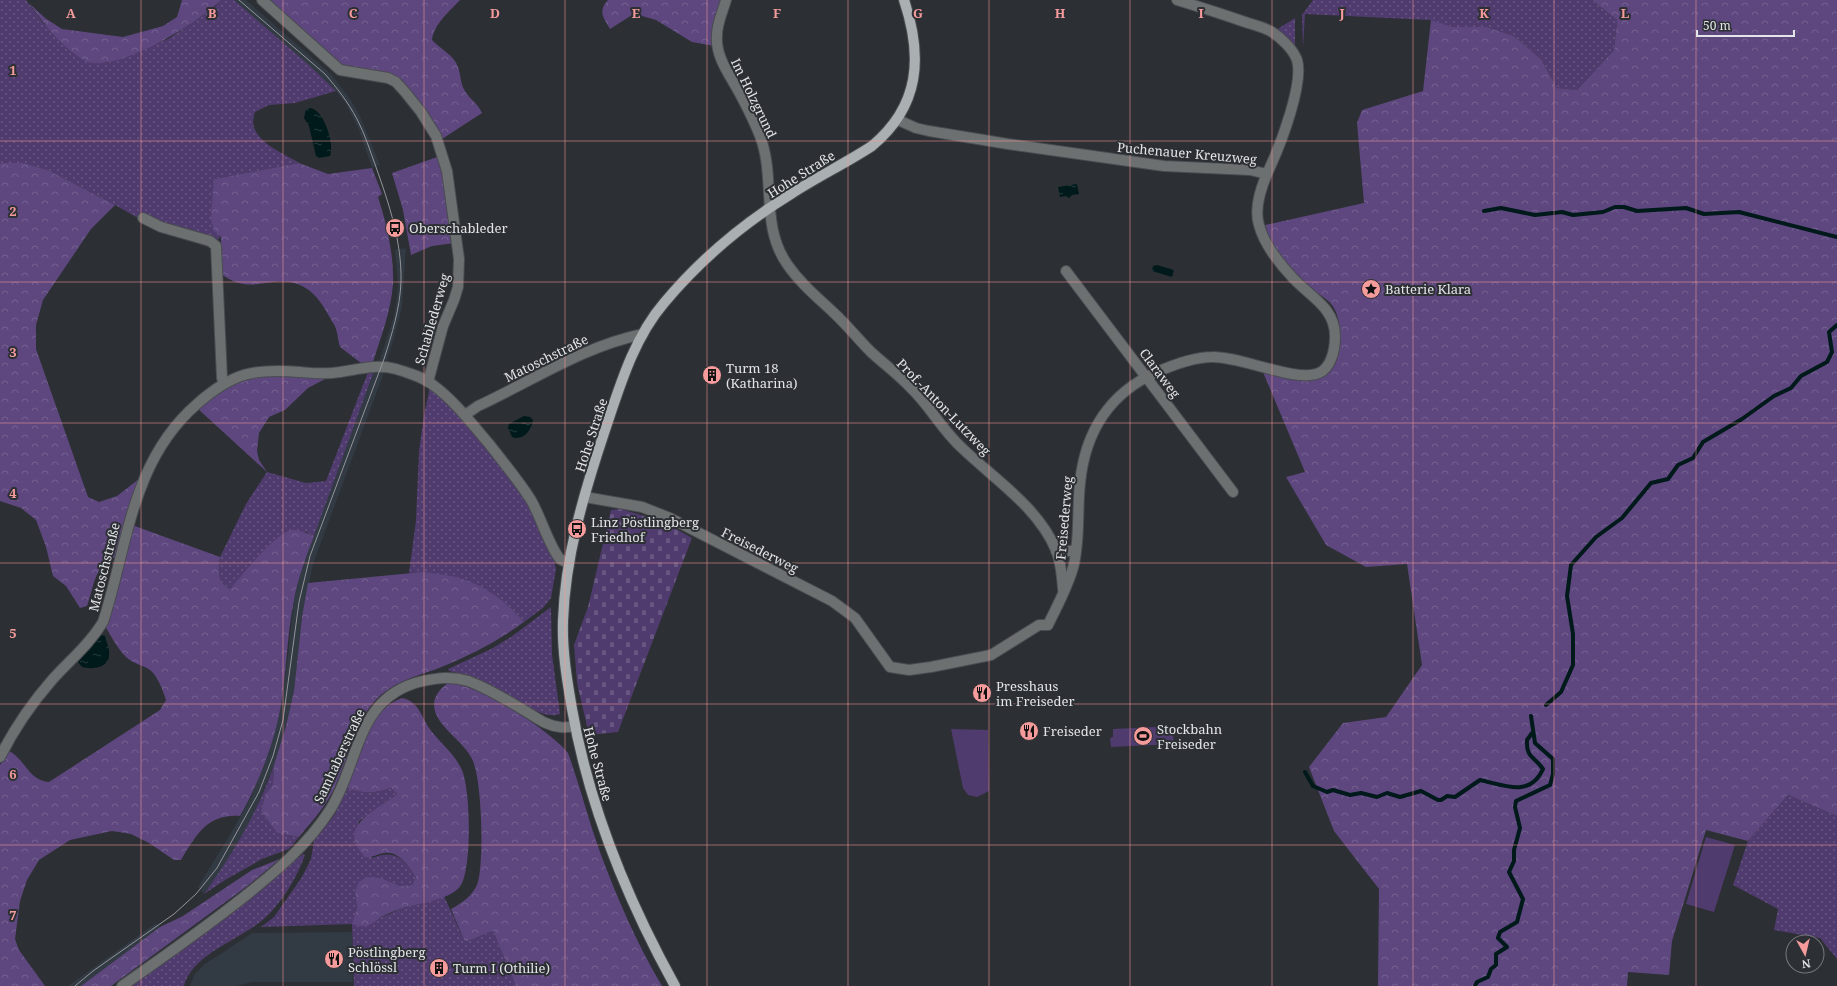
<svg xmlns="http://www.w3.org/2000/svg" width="1837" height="986" font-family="'Noto Serif',serif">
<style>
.built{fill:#323a43}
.grass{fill:url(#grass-dots)}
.forest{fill:url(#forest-crowns)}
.cemetery{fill:url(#cemetery-stones)}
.garden{fill:#503b6e}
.water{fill:url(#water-ripples)}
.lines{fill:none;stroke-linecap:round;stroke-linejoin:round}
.stream{stroke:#00191a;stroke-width:4}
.minor-casing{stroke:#494c50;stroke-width:12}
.major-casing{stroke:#494c50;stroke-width:12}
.minor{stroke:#6d7071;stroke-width:10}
.major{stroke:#aab0b2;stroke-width:10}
.tram{stroke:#94969a;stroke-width:1}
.grid{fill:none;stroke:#f59b9b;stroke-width:1;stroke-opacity:0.55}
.labels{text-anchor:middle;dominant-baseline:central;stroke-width:4;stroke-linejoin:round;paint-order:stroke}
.street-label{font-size:13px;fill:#e3e5e8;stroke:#2c2f33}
.poi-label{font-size:13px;fill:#e3e5e8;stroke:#2c2f33;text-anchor:start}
.grid-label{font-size:13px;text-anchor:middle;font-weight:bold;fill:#f59b9b;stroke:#2c2f33;stroke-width:4;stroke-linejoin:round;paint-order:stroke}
</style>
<defs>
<pattern id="grass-dots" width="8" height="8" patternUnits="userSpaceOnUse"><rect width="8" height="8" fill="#503b6e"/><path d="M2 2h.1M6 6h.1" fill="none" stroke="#695783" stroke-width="1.8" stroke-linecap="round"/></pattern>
<pattern id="forest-crowns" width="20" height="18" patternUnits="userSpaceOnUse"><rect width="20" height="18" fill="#5d477e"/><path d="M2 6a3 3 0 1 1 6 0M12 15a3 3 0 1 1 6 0" fill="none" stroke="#746190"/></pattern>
<pattern id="cemetery-stones" width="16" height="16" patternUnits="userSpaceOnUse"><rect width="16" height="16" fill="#503b6e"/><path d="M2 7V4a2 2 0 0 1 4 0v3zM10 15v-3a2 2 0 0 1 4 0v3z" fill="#695783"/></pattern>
<pattern id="water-ripples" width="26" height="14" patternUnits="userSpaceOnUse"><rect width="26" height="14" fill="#00191a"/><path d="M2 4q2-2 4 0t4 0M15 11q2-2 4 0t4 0" fill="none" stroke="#253a3b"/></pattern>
</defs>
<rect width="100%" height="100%" fill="#2c2f33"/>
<g class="built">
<path d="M 234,0 L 246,0 L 331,74 L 351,100 L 360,116 L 380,165 L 372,168 L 359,130 L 346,104 L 336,91 L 309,65 Z"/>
<path d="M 406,248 L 402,307 L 393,341 L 386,363 L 379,362 L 394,316 L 397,297 L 398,283 L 395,250 Z"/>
<path d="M 385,370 L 313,564 L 302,617 L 294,691 L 286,726 L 274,765 L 253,815 L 223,869 L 204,894 L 198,887 L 231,833 L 251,797 L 269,753 L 278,719 L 286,672 L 294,600 L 300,574 L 374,371 Z"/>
<path d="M 156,923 L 160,927 L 81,986 L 68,986 Z"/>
<path d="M 352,932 L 353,982 L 252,982 L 236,986 L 190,986 L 194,975 L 205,964 L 252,933 Z"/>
</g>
<g class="grass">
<path d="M 0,0 L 26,0 L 44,24 L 106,63 L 168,39 L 214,8 L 221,0 L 234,0 L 309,65 L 336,91 L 295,103 L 269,105 L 255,112 C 245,139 280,151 299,163 L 214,179 L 221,236 L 211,248 L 159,230 L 115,205 L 50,171 L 0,164 Z"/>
<path d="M 1313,0 L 1592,0 L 1617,20 L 1614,50 L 1577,90 L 1557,88 L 1541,59 L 1514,36 L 1487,27 L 1453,27 L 1430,20 L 1305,14 L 1303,48 L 1302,15 Z"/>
<path d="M 1295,18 L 1295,45 L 1293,45 L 1276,30 Z"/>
<path d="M 374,371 L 314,536 L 306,532 L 280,536 L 230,589 C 217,583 218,570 220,557 L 246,504 L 267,472 L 306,483 L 326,481 L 368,372 Z"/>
<path d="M 430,387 L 456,410 L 525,497 L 540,526 L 554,560 L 556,569 L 551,598 L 543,608 L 524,622 C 496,588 453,570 409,573 L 416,520 L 419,451 L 424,415 Z"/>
<path d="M 551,607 L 552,654 L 560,714 C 542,722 505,691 487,683 C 475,678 462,674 449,671 L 448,669 L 491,649 L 511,637 Z"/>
<path d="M 274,765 L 273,784 L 265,795 L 261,811 L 277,833 L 299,837 L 289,849 L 262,859 L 225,880 L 204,894 C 233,854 258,811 274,765 Z"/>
<path d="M 347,788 C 365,794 373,794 391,788 L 397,794 L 358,822 L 372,858 C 395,849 403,858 416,877 L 412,885 L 400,886 L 384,879 L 355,892 L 357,909 L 366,926 L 384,916 L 403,908 L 444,896 L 465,942 L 493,931 L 516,986 L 354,986 L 352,924 L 261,927 L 274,917 L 302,877 L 311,859 L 314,841 L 335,814 Z"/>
<path d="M 1788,795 L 1837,816 L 1837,959 L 1820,938 L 1774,930 L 1778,909 L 1733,885 L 1748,841 Z"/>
<path d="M 303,854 L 305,855 C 298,875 285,897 271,912 C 247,939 194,950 184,986 L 129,986 L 245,902 Z"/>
</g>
<g class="forest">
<path d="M 182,0 L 221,0 C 202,21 114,75 86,61 C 63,49 44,24 29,3 L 45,18 L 62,29 L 123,37 L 163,26 L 177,17 Z"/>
<path d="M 269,0 L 460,0 C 449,12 434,24 432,40 C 440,49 454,55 458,67 C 461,75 460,83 465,91 C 470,100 477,102 482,113 L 442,139 L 420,103 L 400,79 L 349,68 L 338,63 Z"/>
<path d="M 608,0 L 724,0 L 714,46 L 692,42 L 656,20 L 642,16 L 632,15 L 610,29 C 603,17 598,11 608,0 Z"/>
<path d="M 1592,0 L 1837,0 L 1837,816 L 1788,795 L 1748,841 L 1706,830 L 1672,941 L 1669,975 L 1628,972 L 1627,986 L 1378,986 L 1379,889 L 1334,831 L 1309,767 L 1343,723 L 1386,717 L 1422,665 L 1407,564 L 1366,567 L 1326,545 L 1286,477 L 1305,472 L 1263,372 C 1296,378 1337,393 1340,343 C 1340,332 1340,318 1334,308 C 1331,302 1322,296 1316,292 C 1293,272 1274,255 1265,225 L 1364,203 L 1357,123 L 1362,110 L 1423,91 L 1431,20 L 1453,27 L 1487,27 L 1514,36 L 1541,59 L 1557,88 L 1577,90 L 1614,50 L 1617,20 Z"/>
<path d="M 440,156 L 455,243 L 432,246 L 411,255 L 403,210 L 392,173 Z"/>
<path d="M 2,163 L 23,163 L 50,171 L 115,205 L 91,229 L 43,300 L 36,325 L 36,349 L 88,497 L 99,502 L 117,496 L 139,479 L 124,523 L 116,557 C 94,564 94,588 87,606 L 80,608 L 66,586 L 53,576 L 46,547 L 36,520 L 21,508 L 0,501 L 0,164 Z"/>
<path d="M 299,163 L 328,174 L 372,168 L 382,194 L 378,197 C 387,225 394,255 393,284 C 391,311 381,337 373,362 L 361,363 L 340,347 C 338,341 338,335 336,329 C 335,325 331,320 329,316 C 316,292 302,279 273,282 C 251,285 241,288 221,274 L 221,236 L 214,231 L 211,219 L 214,179 Z"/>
<path d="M 271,373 L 307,378 L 327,378 L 308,388 L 285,410 L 269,417 L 259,433 L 257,451 L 259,460 L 267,472 L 197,408 L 233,383 Z"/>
<path d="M 132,525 L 220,557 C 218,570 217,583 230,589 C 242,576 276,531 293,530 C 300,530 307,533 314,536 C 306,557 298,578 294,600 C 286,639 287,680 278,720 C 270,754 257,786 240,816 C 207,814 197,834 181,860 L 174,860 L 149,843 L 131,834 L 112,831 L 70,840 L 39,860 L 27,880 L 20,901 L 15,939 L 19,950 L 45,986 L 0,986 L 0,765 L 9,751 C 25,759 29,781 49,782 L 160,710 L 166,700 C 163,691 158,676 150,670 C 143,665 133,664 126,657 C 117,648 111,636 105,626 Z"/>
<path d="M 423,572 C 432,573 442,574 451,576 C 480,582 506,600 524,622 C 498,641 469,656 439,668 C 415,677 391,682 373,703 C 353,726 349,755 337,782 C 329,803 313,820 299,837 L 277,833 L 261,811 L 265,795 L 273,784 L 274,765 L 286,726 L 294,691 L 302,617 L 308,583 Z"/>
<path d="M 448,683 C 477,683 550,730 568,753 C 580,786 588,819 600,852 C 617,898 637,944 662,986 L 516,986 L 493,931 L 465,942 L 451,909 C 462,903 474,895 478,882 C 484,859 482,783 473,761 C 465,741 435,727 434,705 C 434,695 441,688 448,683 Z"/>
<path d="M 402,698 C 419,702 420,714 429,728 C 439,742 453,752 461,768 C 471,787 472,867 461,885 C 452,900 418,903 403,908 C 396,910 389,913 383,916 C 378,919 373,924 367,926 C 363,927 357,925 352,924 L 357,909 L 355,892 L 359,882 L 367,877 L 384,879 L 400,886 L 412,885 L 416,877 C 408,866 399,851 384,853 C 377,854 372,858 365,857 C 335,826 376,811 397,794 L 391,788 C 373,794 365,794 347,788 C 358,757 368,710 402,698 Z"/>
<path d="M 280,859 L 246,887 L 111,986 L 81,986 L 160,927 L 183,916 L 252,870 Z"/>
</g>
<path class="cemetery" d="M 621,509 L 664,522 L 692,538 L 618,732 L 589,735 L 577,683 L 574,645 L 588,607 L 611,510 Z"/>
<g class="garden">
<path d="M 1176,726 L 1176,734 L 1173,734 L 1174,744 L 1111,747 L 1110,738 L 1113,737 L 1113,729 Z"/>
<path d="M 951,729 L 988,730 L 989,791 L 977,797 L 968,795 L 963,788 Z"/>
<path d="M 1706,837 L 1735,845 L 1714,912 L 1686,904 Z"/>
</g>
<g class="water">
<path d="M 311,108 C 324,111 335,144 330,156 L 319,158 L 316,156 L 309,126 L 304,118 L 306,109 Z"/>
<path d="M 1077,184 L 1079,194 L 1072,195 L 1069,198 L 1066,196 L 1060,197 L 1058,187 Z"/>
<path d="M 1157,265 L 1174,270 L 1172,277 L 1152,271 L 1153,266 Z"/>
<path d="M 524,416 L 530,417 L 533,420 C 531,431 523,441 512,437 L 508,428 L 509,424 Z"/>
<path d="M 101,635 L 105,636 C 106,641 109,647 109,652 C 111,668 93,670 82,667 L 78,662 Z"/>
</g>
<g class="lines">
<g class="stream">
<path d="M 1484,211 L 1501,208 L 1535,215 L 1562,212 L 1573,215 L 1603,212 L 1615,207 L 1624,207 L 1637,211 L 1686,208 L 1704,214 L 1739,212 L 1837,237"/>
<path d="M 1546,705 L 1561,692 L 1573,665 L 1573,634 L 1567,596 L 1571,565 L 1596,537 L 1622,518 L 1651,483 L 1668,479 L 1678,465 L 1693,458 L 1703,442 L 1742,419 L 1774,396 L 1791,388 L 1801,376 L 1827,362 L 1832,352 L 1829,332 L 1837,325"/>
<path d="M 1305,772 L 1313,786 L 1327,792 L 1333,790 L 1350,795 L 1361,793 L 1377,797 L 1387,793 L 1400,797 L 1421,791 L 1438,800 L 1441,800 L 1447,796 L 1455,797 L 1480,780 C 1504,785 1530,798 1543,769 C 1534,756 1526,758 1527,740 L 1532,733"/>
<path d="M 1475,986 L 1477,982 L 1488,977 L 1491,969 L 1496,965 L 1496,954 L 1507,947 L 1498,938 L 1500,932 L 1517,922 L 1523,899 L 1509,872 L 1514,861 L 1514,850 L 1520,828 L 1515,807 L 1516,801 L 1550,785 L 1553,774 L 1553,759 L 1535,743 L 1531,716"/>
</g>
<g class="minor-casing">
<g id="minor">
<path d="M 262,0 L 340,70 L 388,78 L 396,82 L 405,92 L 421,112 L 436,136 L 447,171 L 459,259 L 458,287 L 454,300 L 443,326 L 428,382"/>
<path d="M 726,0 C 723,11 717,23 717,35 C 715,57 730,75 740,94 C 747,107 754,121 760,136 C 776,178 760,225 787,264 C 800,283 817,297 834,313 C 847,325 858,339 871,352 C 884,364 899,375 911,388 C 930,406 942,430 962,448 C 994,479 1038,507 1056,550 C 1061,562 1062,576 1063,589"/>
<path d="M 898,120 L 916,128 L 929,131 L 1008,144 L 1164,166 L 1250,170 L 1267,174"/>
<path d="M 143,218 L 161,227 L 210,241 L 216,246 L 222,378 L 224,382"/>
<path d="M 1066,271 L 1233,492"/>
<path d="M 465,415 L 478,406 C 532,381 584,346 643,334"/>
<path d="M 585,497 L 642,507 L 670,518 L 832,601 L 855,618 L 890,667 L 909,670 L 931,667 L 991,655 L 1039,625 L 1048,625 C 1057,606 1069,585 1074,564 C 1080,537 1077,510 1080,483 C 1085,433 1109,393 1157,372 C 1173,365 1194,357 1212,357 C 1240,356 1296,383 1319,373 C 1324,371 1329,365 1331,359 C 1334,352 1335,344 1335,336 C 1335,307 1309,296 1292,277 C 1279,263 1264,244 1259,225 C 1253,206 1263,182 1271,165 C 1281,143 1304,83 1297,60 C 1293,49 1281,38 1272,32 C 1264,27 1254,25 1245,22 C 1222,14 1200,7 1177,0"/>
<path d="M 1056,551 L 1063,552 L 1076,550"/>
<path d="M 0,757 C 14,729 31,704 52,680 C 69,661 89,645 103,622 C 128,545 131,461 197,404 C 232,373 254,368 300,372 C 311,373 321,374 332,373 C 354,371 374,363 396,369 C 409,373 423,377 433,385 C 455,401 472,424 490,445 C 504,463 519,481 531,500 C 540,515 550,548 560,559 C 563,561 566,562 569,563"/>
<path d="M 122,986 C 162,958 202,930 240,900 C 273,874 307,846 330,810 C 360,763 355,696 423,681 C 438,678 452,676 468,681 C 488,688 508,701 527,712 C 537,718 547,726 560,727 C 564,728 570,727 575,726"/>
</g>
</g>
<g class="major-casing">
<path id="major" d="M 675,986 C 627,899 589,807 572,709 C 567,680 562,651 563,621 C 565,557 584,493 604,433 C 619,389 633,339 664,303 C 699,261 744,223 791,194 C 817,177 846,163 872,146 C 920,106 923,57 904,0"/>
</g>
<use href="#minor" class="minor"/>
<use href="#major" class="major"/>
<path class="tram" d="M 75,986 L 93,971 L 174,914 L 196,894 L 217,868 L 259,792 L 273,756 L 283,720 L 299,602 L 310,556 L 384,359 C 392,334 400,308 401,282 C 402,242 389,204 376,167 C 370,151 365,134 357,119 C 348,102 337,88 325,74 L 239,0"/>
</g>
<path class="grid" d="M 141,0 L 141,986M 283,0 L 283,986M 424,0 L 424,986M 565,0 L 565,986M 707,0 L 707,986M 848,0 L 848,986M 989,0 L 989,986M 1130,0 L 1130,986M 1272,0 L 1272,986M 1413,0 L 1413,986M 1554,0 L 1554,986M 1696,0 L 1696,986M 0,141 L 1837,141M 0,282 L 1837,282M 0,423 L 1837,423M 0,563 L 1837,563M 0,704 L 1837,704M 0,845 L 1837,845"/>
<defs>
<g id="bus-disc" transform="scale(1)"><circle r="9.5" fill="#f59b9b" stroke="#2c2f33"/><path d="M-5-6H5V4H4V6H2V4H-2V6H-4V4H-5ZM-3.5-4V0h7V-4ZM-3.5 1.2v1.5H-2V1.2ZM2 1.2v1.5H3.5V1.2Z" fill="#111"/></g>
<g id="sight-disc" transform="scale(1)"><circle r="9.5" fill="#f59b9b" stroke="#2c2f33"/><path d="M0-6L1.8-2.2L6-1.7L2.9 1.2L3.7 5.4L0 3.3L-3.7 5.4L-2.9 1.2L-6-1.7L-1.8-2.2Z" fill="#111"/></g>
<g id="building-disc" transform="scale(1)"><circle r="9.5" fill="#f59b9b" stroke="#2c2f33"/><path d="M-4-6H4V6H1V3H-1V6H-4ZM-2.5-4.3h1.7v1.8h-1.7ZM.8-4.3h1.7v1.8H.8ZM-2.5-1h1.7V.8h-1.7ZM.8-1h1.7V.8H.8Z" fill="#111"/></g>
<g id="restaurant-disc" transform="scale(1)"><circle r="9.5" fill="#f59b9b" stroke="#2c2f33"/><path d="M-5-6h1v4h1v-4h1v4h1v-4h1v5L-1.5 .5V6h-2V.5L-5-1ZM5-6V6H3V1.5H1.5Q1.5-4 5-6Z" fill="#111"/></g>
<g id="stadium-disc" transform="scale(1)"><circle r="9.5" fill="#f59b9b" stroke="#2c2f33"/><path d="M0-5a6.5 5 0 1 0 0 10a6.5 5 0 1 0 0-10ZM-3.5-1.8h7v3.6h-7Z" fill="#111"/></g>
</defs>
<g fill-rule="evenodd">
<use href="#bus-disc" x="395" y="228"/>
<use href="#sight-disc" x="1371" y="289"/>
<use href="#building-disc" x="712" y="375"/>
<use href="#bus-disc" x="577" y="529"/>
<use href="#restaurant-disc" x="982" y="693"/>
<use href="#restaurant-disc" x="1029" y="731"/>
<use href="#stadium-disc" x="1143" y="736"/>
<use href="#restaurant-disc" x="334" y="959"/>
<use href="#building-disc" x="439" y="968"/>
</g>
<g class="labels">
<g class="street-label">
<text transform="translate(754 98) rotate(64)">Im Holzgrund</text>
<text transform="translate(1187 153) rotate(5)">Puchenauer Kreuzweg</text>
<text transform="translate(801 174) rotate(-32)">Hohe Straße</text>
<text transform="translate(432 319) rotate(-74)">Schablederweg</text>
<text transform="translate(546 358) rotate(-26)">Matoschstraße</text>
<text transform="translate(1160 373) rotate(53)">Claraweg</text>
<text transform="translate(944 407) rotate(46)">Prof.-Anton-Lutzweg</text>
<text transform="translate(591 435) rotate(-72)">Hohe Straße</text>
<text transform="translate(1064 518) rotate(-85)">Freisederweg</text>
<text transform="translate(760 550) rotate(27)">Freisederweg</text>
<text transform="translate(104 567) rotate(-76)">Matoschstraße</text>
<text transform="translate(339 756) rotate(-65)">Samhaberstraße</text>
<text transform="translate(598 764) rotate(75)">Hohe Straße</text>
</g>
<g class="poi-label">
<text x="409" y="228">Oberschableder</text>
<text x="1385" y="289">Batterie Klara</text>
<text x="726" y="368">Turm 18<tspan x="726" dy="15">(Katharina)</tspan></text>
<text x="591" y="522">Linz Pöstlingberg<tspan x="591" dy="15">Friedhof</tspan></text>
<text x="996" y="686">Presshaus<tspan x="996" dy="15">im Freiseder</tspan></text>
<text x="1157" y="729">Stockbahn<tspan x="1157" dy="15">Freiseder</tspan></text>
<text x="1043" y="731">Freiseder</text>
<text x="348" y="952">Pöstlingberg<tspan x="348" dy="15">Schlössl</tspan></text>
<text x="453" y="968">Turm I (Othilie)</text>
</g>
</g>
<g class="grid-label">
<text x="71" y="18">A</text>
<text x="212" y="18">B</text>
<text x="353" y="18">C</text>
<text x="495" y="18">D</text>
<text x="636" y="18">E</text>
<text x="777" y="18">F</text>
<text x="918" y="18">G</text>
<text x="1060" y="18">H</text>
<text x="1201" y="18">I</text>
<text x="1342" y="18">J</text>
<text x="1484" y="18">K</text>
<text x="1625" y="18">L</text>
<text x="13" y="75">1</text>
<text x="13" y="216">2</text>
<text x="13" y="357">3</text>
<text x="13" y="498">4</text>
<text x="13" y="638">5</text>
<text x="13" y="779">6</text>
<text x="13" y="920">7</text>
</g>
<g transform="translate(1805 954) rotate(172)"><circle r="19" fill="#2c2f33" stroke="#75787b"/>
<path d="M0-3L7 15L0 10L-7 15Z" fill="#f59b9b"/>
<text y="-6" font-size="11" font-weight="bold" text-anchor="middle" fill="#e3e5e8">N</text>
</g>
<path d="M1697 30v6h97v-6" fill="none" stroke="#e3e5e8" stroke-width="2"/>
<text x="1703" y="30" font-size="12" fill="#e3e5e8" stroke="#2c2f33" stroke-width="3" paint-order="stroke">50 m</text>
</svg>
